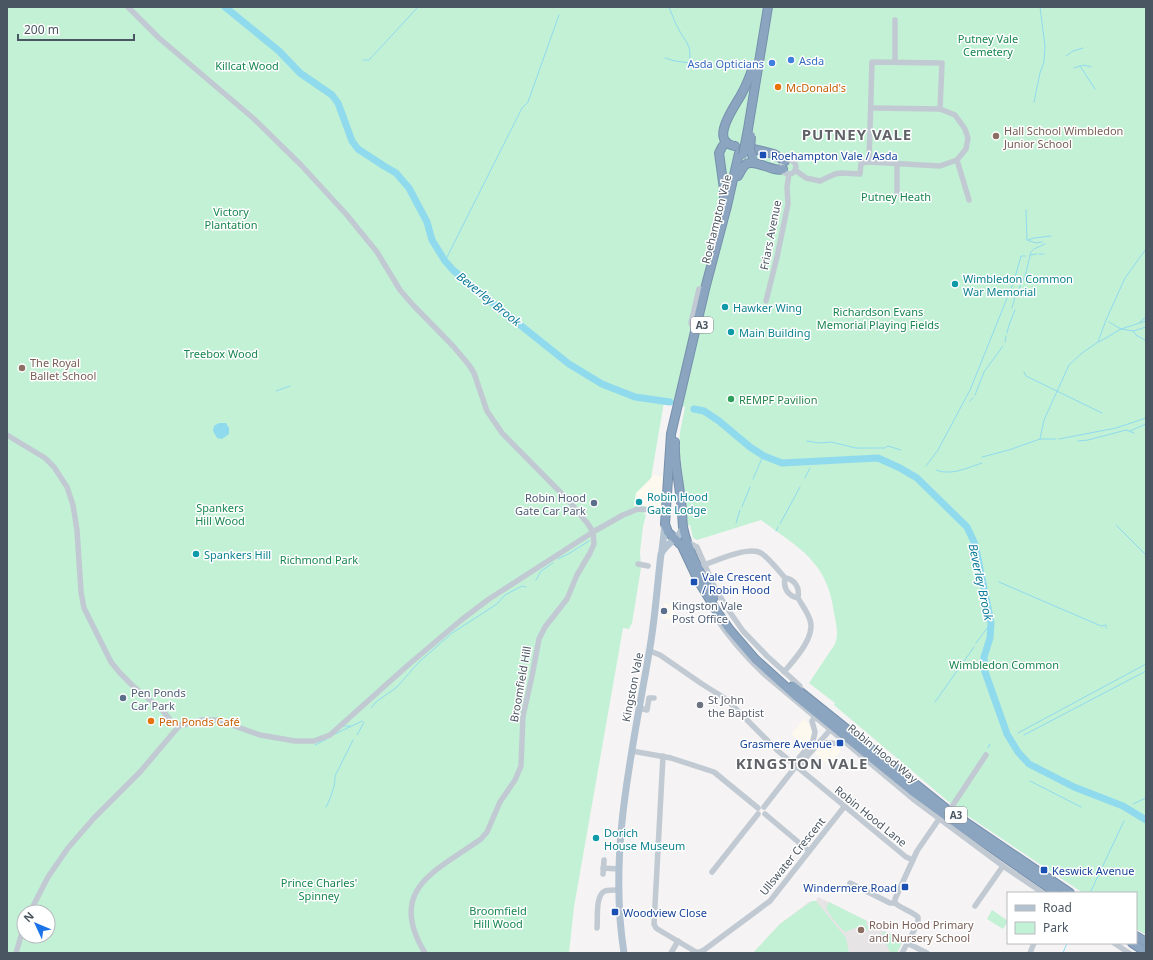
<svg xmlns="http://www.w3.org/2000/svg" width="1153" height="960" font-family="'Noto Sans',sans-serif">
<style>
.commercial{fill:#fdf9ef}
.education{fill:#e6e4e5}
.green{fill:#c3f1d5;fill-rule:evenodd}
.water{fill:#90daee}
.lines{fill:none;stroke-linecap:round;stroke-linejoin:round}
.stream{stroke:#90daee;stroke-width:1}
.river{stroke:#90daee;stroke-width:7}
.highway-casing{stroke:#7690ad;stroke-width:10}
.minor{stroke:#c1cad2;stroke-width:5.5}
.major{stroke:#b3c2d1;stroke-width:7}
.highway{stroke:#8ba5c1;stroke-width:8}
.highway-bridge-casing{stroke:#7690ad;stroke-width:10;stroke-linecap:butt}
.highway-bridge{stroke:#8ba5c1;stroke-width:8}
.shop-dot{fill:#3f7fe0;stroke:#fff;stroke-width:1.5}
.food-dot{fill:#e8710a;stroke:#fff;stroke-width:1.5}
.education-dot{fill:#8d6e63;stroke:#fff;stroke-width:1.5}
.transit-dot{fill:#1a4fb4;stroke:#fff;stroke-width:1.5}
.culture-dot{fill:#0f9aa8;stroke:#fff;stroke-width:1.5}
.leisure-dot{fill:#2e9e5b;stroke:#fff;stroke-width:1.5}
.service-dot{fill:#5c6f8a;stroke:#fff;stroke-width:1.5}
.worship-dot{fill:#6b7280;stroke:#fff;stroke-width:1.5}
.labels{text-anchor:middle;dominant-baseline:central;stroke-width:3;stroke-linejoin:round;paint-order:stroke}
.shield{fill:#fff;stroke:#808990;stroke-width:1}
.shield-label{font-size:10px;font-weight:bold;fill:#4a5661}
.park-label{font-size:11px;fill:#17864f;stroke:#fff}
.shop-label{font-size:11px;fill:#366cbe;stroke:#fff;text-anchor:start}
.food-label{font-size:11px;fill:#c56008;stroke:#fff;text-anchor:start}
.education-label{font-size:11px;fill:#785e54;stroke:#fff;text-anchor:start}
.transit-label{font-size:11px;fill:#164399;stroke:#fff;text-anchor:start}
.street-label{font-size:11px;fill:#4a5661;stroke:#fff}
.culture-label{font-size:11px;fill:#0d838f;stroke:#fff;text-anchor:start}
.leisure-label{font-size:11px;fill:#27864d;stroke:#fff;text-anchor:start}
.service-label{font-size:11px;fill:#4e5e75;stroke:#fff;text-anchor:start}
.worship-label{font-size:11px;fill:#5b616d;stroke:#fff;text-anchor:start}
.water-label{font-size:12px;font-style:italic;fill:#0c7c9b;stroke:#fff}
.district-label{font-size:15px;font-weight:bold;letter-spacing:1px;fill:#5f6368;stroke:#fff}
</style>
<rect width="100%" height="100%" fill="#f5f3f3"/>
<g class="commercial">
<path d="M 654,475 L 664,477 L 663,504 L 659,507 L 634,506 L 636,493 Z"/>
<path d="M 664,603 L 676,604 L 674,620 L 662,618 Z"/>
<path d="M 804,719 L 808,723 L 812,731 L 809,740 L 804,745 L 791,734 Z"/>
<path d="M 827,745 L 835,746 L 841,751 L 829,765 L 815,753 L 819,749 Z"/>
</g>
<path class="education" d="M 818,897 L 867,921 L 903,941 L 897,953 L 753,953 L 780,924 L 809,902 L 816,901 Z"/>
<g class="green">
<path d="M 7,7 L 1146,7 L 1146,935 L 1136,929 L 1136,893 L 1083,893 L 956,808 L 834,705 L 835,703 L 809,683 L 835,644 C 839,634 836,623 834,613 C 828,562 799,548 761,520 L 697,540 L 693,538 L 690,525 L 688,526 L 679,445 L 680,432 L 685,407 L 664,402 L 651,478 L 636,493 L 634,506 L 645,506 L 644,514 L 646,515 L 643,526 L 640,552 L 641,568 L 632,623 L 629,629 L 623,628 L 574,907 L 569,953 L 7,953 ZM 24,912 L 48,912 L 48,936 L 24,936 Z"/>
<path d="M 812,901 L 816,901 L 846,938 L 849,953 L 753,953 L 780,924 Z"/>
<path d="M 829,902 L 867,921 L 866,924 L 869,929 L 860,933 L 857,927 L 845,932 C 837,925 831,917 826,908 Z"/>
<path d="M 992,910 L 1008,921 L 1003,929 L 987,919 Z"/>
<path d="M 882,932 L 886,932 L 903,941 L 897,953 L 890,953 Z"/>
</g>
<path class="water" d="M 219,423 L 226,423 L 229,428 L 229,434 L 222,439 L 217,438 L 213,431 L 214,426 Z"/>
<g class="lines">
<g class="stream">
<path d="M 669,7 C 672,14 674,21 678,28 C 685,42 693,45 689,63"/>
<path d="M 1066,56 L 1073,51 L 1083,48"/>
<path d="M 665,58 L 675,61 L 705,65"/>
<path d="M 363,60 L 369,60 L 418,7"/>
<path d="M 1080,66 L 1095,89"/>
<path d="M 1074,68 L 1084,65 L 1091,67"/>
<path d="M 1034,102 L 1040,73 L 1044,62 L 1045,46 L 1040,7"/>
<path d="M 1026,210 L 1027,240 L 1036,243 L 1042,242"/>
<path d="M 1028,240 L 1034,238 L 1051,236"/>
<path d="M 1034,249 L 1045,244"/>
<path d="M 1039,254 L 1044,254"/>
<path d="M 1030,255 L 1037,254"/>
<path d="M 445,261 L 522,108 L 528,102 L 559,15"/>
<path d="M 1012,308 L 1015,297 L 1025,276 L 1031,252 L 1033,250"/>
<path d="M 1109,322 L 1121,329 L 1146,321"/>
<path d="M 1140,322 L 1146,317"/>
<path d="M 1133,331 L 1136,335 L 1145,340"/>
<path d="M 1007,333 L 1009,325 L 1015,310"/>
<path d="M 1005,342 L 1006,336"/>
<path d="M 1099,342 L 1121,329 L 1133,331 L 1146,327"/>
<path d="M 1024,372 L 1026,376 L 1102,413"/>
<path d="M 276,391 L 290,386"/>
<path d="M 975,395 L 984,372 L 1003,346"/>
<path d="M 970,401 L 973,398"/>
<path d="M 1130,431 L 1146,424"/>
<path d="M 1040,439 L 1044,420 L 1069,365 L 1082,353 L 1098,342 L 1106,320 L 1125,278 L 1146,249"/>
<path d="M 1059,439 L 1116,428 L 1146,418"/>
<path d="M 807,441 L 819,443 L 831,442 L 856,448 L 885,448 L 888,446 L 901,450"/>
<path d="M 1078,441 L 1088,440 L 1126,430 L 1134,433"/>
<path d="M 982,457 L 1009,450 L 1040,439 L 1056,439"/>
<path d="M 926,466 L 938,450 L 970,390 L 1014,281 L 1021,256 L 1025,256"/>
<path d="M 936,470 C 951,476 967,468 982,463"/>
<path d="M 805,478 L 810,468"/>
<path d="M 753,479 L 763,456"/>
<path d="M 742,507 L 750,487"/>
<path d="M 736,523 L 740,510"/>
<path d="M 780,524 L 800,487"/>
<path d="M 1116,525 L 1146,555"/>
<path d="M 776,531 L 778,527"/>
<path d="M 558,559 L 570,553 L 589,541"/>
<path d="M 536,580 L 541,571 L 553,563"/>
<path d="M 999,582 L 1101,626 L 1106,625 L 1106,628"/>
<path d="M 976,643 L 991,623"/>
<path d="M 935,702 L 974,647"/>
<path d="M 371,708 L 376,702 L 397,687 L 418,663 L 452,633 L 497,604 L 505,595 L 522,586 L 526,587"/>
<path d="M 343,726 L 350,726"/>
<path d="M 1018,733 L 1146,664"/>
<path d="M 335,734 L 362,721"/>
<path d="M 357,735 L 364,722"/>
<path d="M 1024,735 L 1146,671"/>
<path d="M 315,745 L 327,739"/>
<path d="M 988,748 L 990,744"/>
<path d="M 1030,781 L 1081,807"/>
<path d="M 1133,804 L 1146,798"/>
<path d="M 326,807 C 330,800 336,784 335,776 L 353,740"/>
<path d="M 1090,893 L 1124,821"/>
<path d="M 1063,953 L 1067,943"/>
</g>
<g class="river">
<path d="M 225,7 L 279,51 L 300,73 L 332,95 L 338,103 L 352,141 L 358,149 L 384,166 L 396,173 L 409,188 L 427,222 L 432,240 L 445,261 L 453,270 L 479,292 L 569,364 L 602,384 L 635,397 L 670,402"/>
<path d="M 694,409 L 704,411 L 719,421 L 750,447 L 764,456 L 782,463 L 878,458 L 900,468 L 917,478 L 967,527 L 975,544 L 991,623 L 990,638 L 984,657 L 984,669 L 1007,734 L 1018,752 L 1029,764 L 1074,787 L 1123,806 L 1146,820"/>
</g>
<g class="highway-casing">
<g id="highway">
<path d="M 748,129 L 768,7"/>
<path d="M 735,146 C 708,142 735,106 741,95 C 746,86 750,76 753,67"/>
<path d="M 754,149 L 774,154 L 785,161"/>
<path d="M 739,153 L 727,206 L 705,289 L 671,434 L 665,524 L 668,532 L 682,546 L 699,582 L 716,610 L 730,630 L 755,659 L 797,697 L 912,791 L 960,826 L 1056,893"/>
<path d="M 738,176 C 740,173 742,168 745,165 C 754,157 772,173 783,169"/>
<path d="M 724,203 L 724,189 L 719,153 L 722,147 L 726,142"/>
<path d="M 675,442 C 674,461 678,475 680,494 C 682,505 682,516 683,527 C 688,552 702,575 714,597"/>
<path d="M 793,686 L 949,811 L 1070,893"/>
<path d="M 1136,936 L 1146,942"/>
<path d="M 1132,943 L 1146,952"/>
</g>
</g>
<g class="minor">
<path d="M 128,7 L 159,38 L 253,118 L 301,165 L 346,214 L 377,252 L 400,290 L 413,305 L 453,346 L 469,365 L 474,373 L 487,411 L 502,433 L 569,501 L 588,524 L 593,532 L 594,544 L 590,553 L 577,575 L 567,599 L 545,627 L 539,639 L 532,676 L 523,716 L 521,766 L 515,780 L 500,802 L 487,832 L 481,839 C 436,871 386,889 425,953"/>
<path d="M 895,62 L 895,20"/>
<path d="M 957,160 L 969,200"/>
<circle cx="789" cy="167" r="7"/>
<path d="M 869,162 L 940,166 L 957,160 L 966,149 L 968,138 L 965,129 L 955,115 L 940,109 L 872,108"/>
<path d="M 897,163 L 897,194"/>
<path d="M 795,170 L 806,178 L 820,181 L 835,174 L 841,173 L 860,174 L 861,163 L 869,162 L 872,62 L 942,63 L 940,109"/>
<path d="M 766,301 L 777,257 L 788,204 L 787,187 L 789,174"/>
<path d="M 695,332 L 691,323 L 699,289 L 705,289"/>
<path d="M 7,435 L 45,458 L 54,467 L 67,487 L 73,505 L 77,530 L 81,592 L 84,608 L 111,662 L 120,673 L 133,686 L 162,710 L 172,722 L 177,725 L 183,725 L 202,720 L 218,720 L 260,735 L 295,741 L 314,741 L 330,735 L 407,666 L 460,621 L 489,599 L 593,532 L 623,515 L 638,509 L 666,511"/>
<path d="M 687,542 L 697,547 L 715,588 L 727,608 L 743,631 L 767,656 L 800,686 L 800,692"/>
<path d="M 638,564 L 648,566"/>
<path d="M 704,565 C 717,560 749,546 761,553 C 770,559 778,570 785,578"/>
<path d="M 716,610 L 715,616 C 729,638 746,657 765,675 L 913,799 L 1003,866 L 1043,893"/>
<path d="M 650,651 L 660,655 L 702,684 L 726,699 L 778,751 L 906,857 L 913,860"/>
<path d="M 784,672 C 794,660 816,637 810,620 C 808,613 802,605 798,598 C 800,588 795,579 785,578 C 783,588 788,596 798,598"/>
<path d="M 639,708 L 647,710 L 649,698 L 654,698"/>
<path d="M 817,745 L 830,730"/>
<path d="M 632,751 L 671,758 L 714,772 L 758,808"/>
<path d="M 663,756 L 654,924 L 656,928 L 659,930 L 696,952 L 700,952 L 704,950 L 770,901 L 844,807"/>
<path d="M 794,764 L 813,741 L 815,732 L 812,721 L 815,717"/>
<path d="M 798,768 C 803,762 813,747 820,744 C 829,740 840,747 845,742"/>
<path d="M 764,807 L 796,766"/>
<path d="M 949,811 L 986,755"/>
<path d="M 765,814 L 809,851"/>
<path d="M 603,868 L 619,869"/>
<path d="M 712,872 L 758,814"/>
<path d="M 603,874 L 604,860"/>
<path d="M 850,883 L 890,903 L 895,903"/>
<path d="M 975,906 L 1003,866"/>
<path d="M 30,912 L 48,877 L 68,848 L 94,818 L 140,772 L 180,725"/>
<path d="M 597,928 C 598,919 595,895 605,891 C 609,890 614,890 618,890"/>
<path d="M 907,943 L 927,953"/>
<path d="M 1114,943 L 1129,953"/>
<path d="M 16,953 L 24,926"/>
<path d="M 671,953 L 678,941"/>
<path d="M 902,953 L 918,923 L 918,917 C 911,911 902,909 895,903 L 895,899 L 917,851 L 939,819"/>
<path d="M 1030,953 L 1034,943"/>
</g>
<g class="major">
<path d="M 662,550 L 665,525"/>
<path d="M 624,953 C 608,853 632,752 649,653 C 655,621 657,587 661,554 C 666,542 682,538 683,526"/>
</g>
<use href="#highway" class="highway"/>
<g class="highway-bridge-casing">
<g id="highway-bridge">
<path d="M 751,136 L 750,150 L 753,157"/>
<path d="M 743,155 L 748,129"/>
</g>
</g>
<use href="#highway-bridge" class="highway-bridge"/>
</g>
<g class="shop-dot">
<circle cx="791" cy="60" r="4"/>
<circle cx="772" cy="63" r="4"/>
</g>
<g class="food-dot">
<circle cx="778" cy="87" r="4"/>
<circle cx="151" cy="721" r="4"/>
</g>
<g class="education-dot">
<circle cx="996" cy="136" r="4"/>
<circle cx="22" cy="368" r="4"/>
<circle cx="861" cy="930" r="4"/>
</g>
<g class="transit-dot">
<rect x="759" y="151" width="8" height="8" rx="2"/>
<rect x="690" y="578" width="8" height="8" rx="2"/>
<rect x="836" y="739" width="8" height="8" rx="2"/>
<rect x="1040" y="866" width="8" height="8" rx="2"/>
<rect x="901" y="883" width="8" height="8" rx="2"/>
<rect x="611" y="908" width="8" height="8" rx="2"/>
</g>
<g class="culture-dot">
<circle cx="955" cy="284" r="4"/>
<circle cx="725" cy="307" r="4"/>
<circle cx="731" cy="332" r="4"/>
<circle cx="639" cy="502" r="4"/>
<circle cx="196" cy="554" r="4"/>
<circle cx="596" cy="838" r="4"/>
</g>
<circle class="leisure-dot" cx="731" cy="399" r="4"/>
<g class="service-dot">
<circle cx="594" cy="503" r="4"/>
<circle cx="664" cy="611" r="4"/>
<circle cx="123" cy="698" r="4"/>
</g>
<circle class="worship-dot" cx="700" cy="705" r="4"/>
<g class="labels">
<g class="shield">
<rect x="691" y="317" width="22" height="16" rx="3"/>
<rect x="945" y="807" width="22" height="16" rx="3"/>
</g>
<g class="shield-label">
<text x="702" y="325">A3</text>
<text x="956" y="815">A3</text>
</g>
<g class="park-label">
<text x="988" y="38">Putney Vale<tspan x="988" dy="13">Cemetery</tspan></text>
<text x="247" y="65">Killcat Wood</text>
<text x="896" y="196">Putney Heath</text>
<text x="231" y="211">Victory<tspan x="231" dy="13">Plantation</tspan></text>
<text x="878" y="311">Richardson Evans<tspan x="878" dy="13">Memorial Playing Fields</tspan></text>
<text x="221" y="353">Treebox Wood</text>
<text x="220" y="507">Spankers<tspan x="220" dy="13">Hill Wood</tspan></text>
<text x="319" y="559">Richmond Park</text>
<text x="1004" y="664">Wimbledon Common</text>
<text x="319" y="882">Prince Charles'<tspan x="319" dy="13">Spinney</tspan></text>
<text x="498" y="910">Broomfield<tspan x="498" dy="13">Hill Wood</tspan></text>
</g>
<g class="shop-label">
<text x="799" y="60">Asda</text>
<text x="764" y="63" text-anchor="end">Asda Opticians</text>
</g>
<g class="food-label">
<text x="786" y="87">McDonald's</text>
<text x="159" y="721">Pen Ponds Café</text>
</g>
<g class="education-label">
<text x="1004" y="130">Hall School Wimbledon<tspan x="1004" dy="13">Junior School</tspan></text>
<text x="30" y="362">The Royal<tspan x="30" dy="13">Ballet School</tspan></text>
<text x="869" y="924">Robin Hood Primary<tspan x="869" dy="13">and Nursery School</tspan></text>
</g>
<g class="transit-label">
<text x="771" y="155">Roehampton Vale / Asda</text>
<text x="702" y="576">Vale Crescent<tspan x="702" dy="13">/ Robin Hood</tspan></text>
<text x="832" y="743" text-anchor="end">Grasmere Avenue</text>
<text x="1052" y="870">Keswick Avenue</text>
<text x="897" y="887" text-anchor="end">Windermere Road</text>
<text x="623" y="912">Woodview Close</text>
</g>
<g class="street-label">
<text transform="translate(716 219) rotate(-76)">Roehampton Vale</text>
<text transform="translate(770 235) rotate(-79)">Friars Avenue</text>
<text transform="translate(520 684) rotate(-80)">Broomfield Hill</text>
<text transform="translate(632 687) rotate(-79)">Kingston Vale</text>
<text transform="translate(883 753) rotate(39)">Robin Hood Way</text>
<text transform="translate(871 816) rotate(39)">Robin Hood Lane</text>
<text transform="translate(792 856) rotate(-51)">Ullswater Crescent</text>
</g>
<g class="culture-label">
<text x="963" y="278">Wimbledon Common<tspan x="963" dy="13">War Memorial</tspan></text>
<text x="733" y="307">Hawker Wing</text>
<text x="739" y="332">Main Building</text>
<text x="647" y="496">Robin Hood<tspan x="647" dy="13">Gate Lodge</tspan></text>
<text x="204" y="554">Spankers Hill</text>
<text x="604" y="832">Dorich<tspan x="604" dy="13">House Museum</tspan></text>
</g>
<g class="leisure-label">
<text x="739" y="399">REMPF Pavilion</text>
</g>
<g class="service-label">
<text x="586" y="497" text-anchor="end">Robin Hood<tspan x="586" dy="13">Gate Car Park</tspan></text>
<text x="672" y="605">Kingston Vale<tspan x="672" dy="13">Post Office</tspan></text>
<text x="131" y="692">Pen Ponds<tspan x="131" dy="13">Car Park</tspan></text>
</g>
<g class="worship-label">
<text x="708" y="699">St John<tspan x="708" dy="13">the Baptist</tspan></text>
</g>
<g class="water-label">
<text transform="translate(489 299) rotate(39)">Beverley Brook</text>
<text transform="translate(981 582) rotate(78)">Beverley Brook</text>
</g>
<g class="district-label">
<text x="857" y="134">PUTNEY VALE</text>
<text x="802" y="763">KINGSTON VALE</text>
</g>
</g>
<rect width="1153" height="960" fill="none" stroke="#4a5661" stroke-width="16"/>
<rect x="1007" y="892" width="130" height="52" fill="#ffffff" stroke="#b7bbc0"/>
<rect x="1015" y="905" width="20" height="6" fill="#b3c2d1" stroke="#b7bbc0"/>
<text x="1043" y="912" font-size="12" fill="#4a5661">Road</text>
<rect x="1015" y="922" width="20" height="12" fill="#c3f1d5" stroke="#b7bbc0"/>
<text x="1043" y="932" font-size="12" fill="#4a5661">Park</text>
<g transform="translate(36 924) rotate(314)"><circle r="19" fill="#ffffff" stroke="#b7bbc0"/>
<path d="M0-3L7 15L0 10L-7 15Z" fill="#1a73e8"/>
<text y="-6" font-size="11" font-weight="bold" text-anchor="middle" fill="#4a5661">N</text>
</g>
<path d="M18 34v6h116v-6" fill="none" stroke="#4a5661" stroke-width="2"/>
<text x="24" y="34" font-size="12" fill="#4a5661" stroke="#ffffff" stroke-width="3" paint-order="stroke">200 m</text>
</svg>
